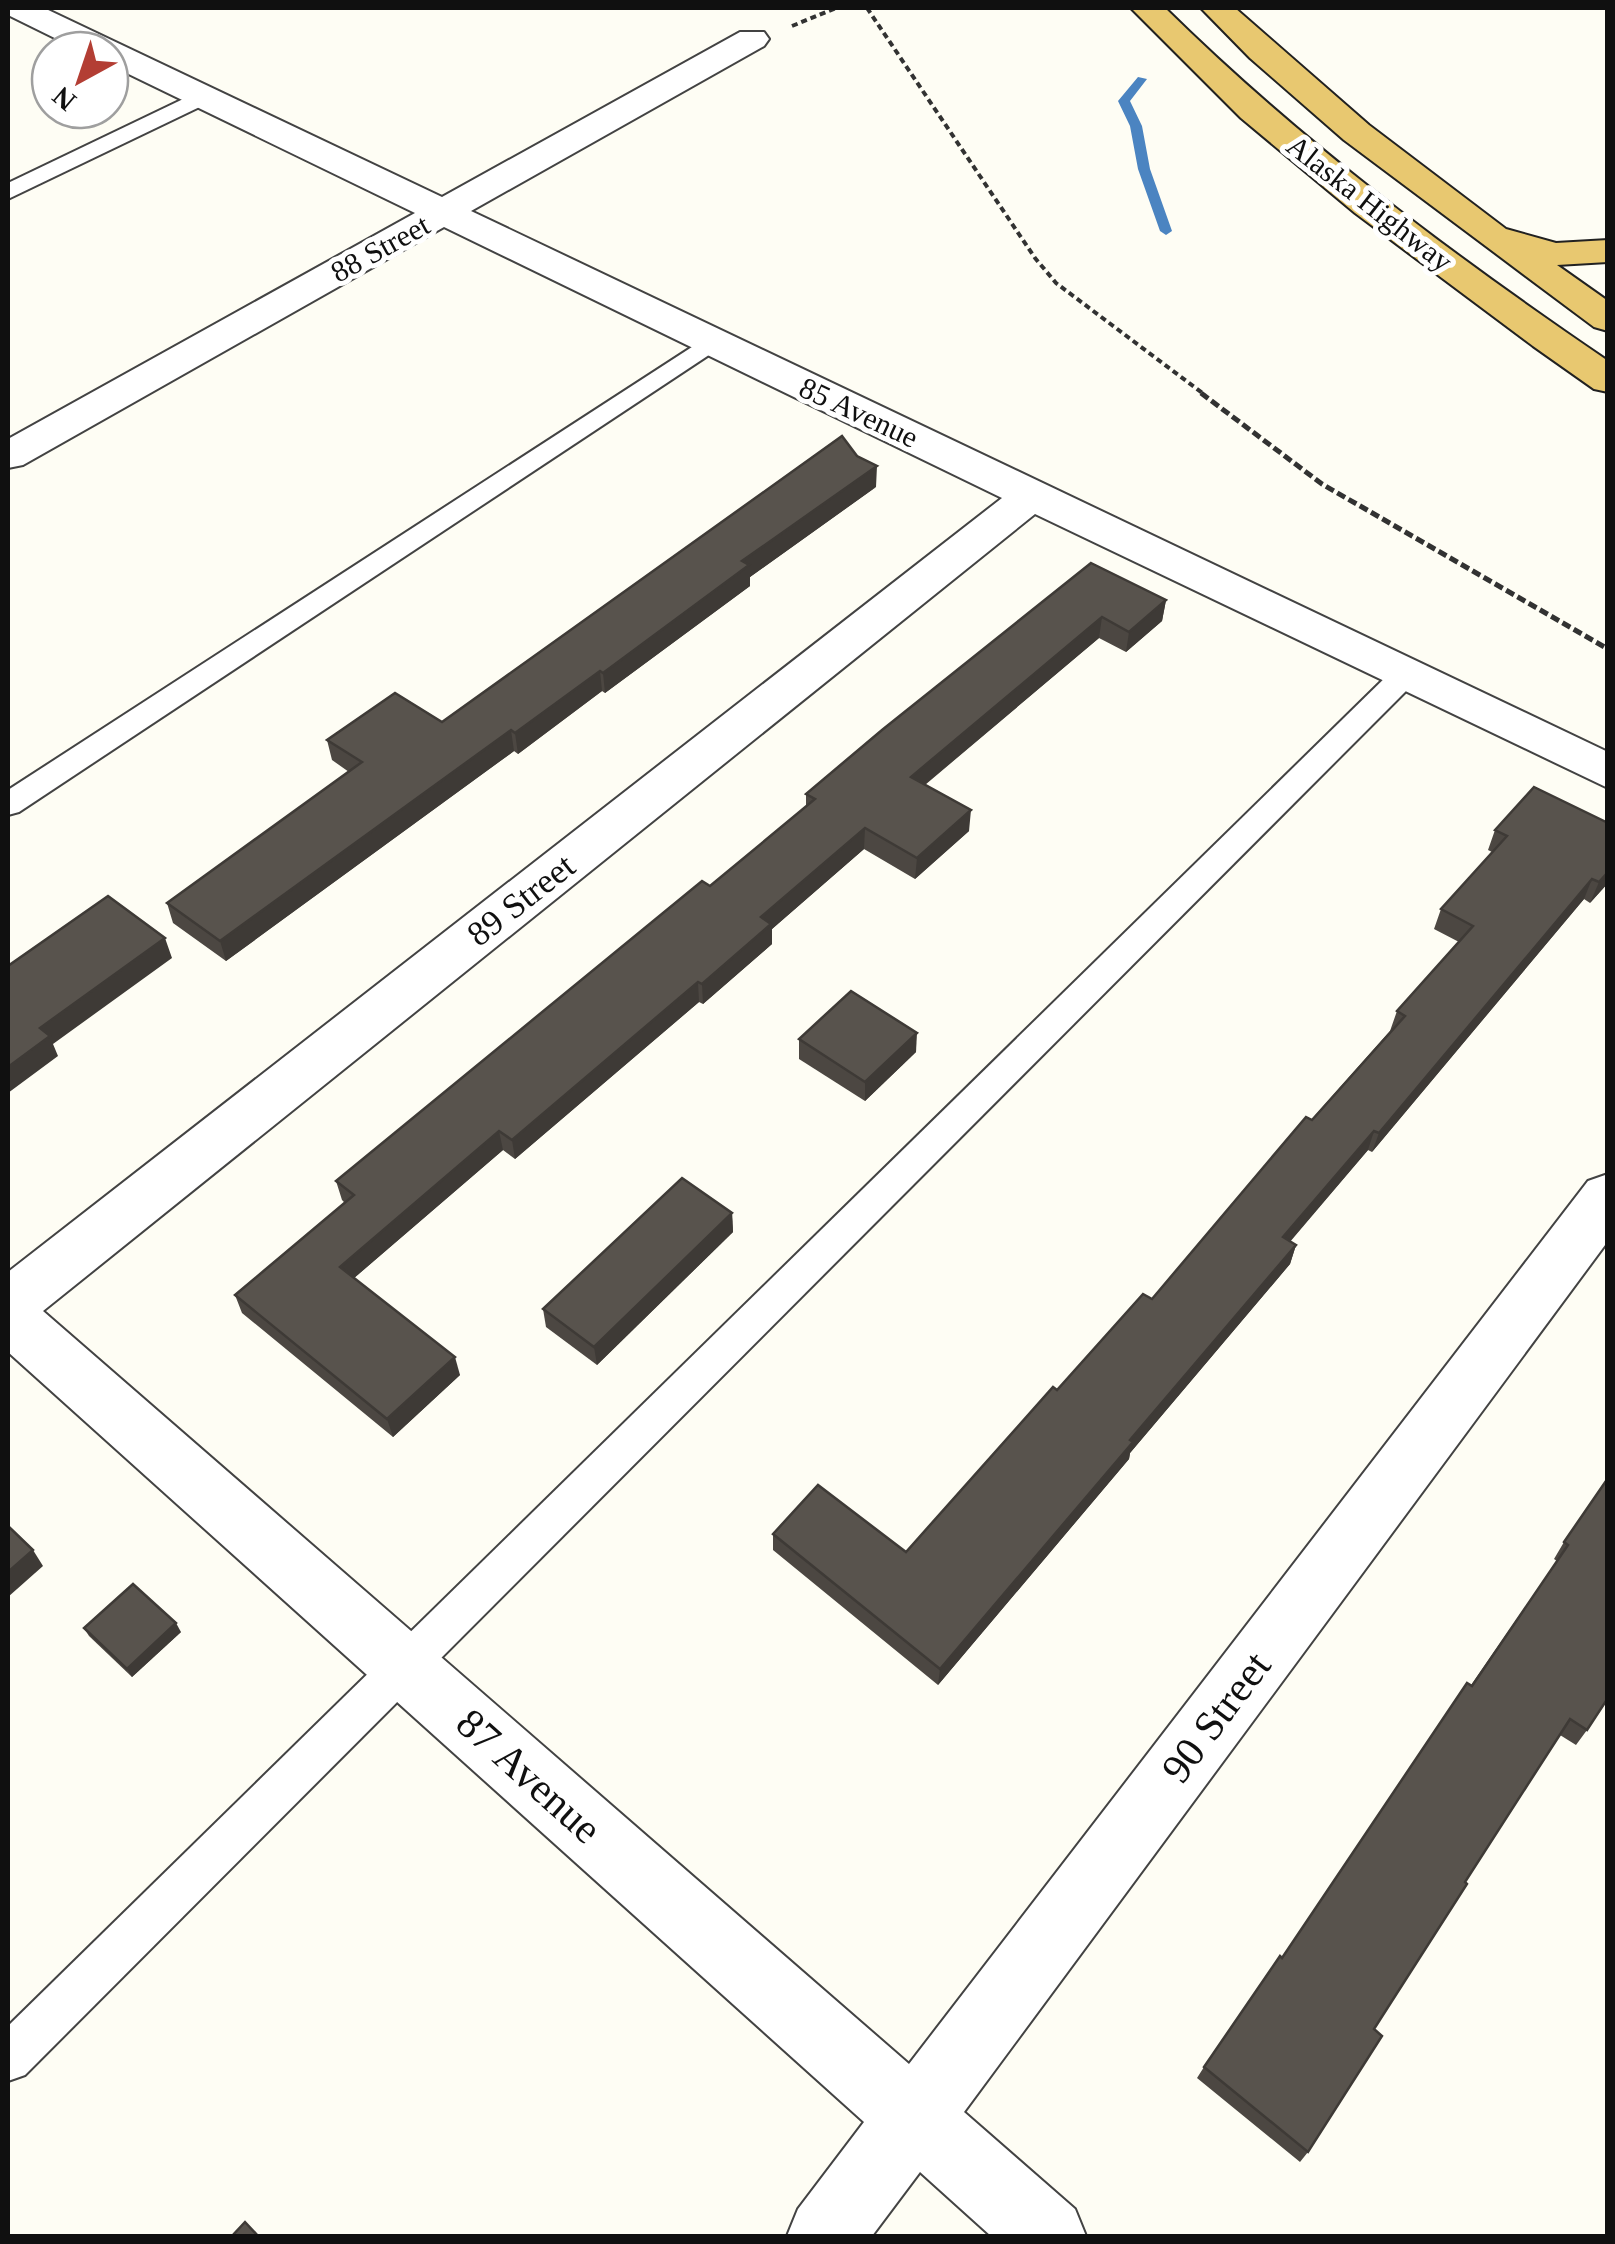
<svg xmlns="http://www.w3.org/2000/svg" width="1615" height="2244" font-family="Georgia,serif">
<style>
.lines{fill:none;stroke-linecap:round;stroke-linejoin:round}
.stream{fill:#4b84c1;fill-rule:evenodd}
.service-casing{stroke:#434343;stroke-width:4}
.minor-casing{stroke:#434343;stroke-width:4}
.trunk-casing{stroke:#212121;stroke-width:4}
.path-far1{stroke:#323232;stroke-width:4;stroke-dasharray:6 4;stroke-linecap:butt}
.path{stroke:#323232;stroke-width:5;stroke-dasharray:9 4;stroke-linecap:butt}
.service{fill:#fff;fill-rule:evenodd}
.minor{fill:#fff;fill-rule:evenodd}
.trunk{fill:#e8c870;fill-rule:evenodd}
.wall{fill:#4c4742}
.shaded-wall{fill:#3e3a36}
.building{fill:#58534d;stroke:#3e3a36;stroke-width:2.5}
.labels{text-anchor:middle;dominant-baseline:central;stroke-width:10;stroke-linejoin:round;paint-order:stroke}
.far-street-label{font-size:30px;fill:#101010;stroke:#fff}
.street-label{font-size:35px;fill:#101010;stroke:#fff}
.near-street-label{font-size:42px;fill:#101010;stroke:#fff}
</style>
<rect width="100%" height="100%" fill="#fefdf4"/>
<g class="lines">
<path class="stream" d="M 1138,77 L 1147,79 L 1130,101 L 1142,126 L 1150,169 L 1172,231 L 1166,235 L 1160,231 L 1138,169 L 1130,126 L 1118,101 Z"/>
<g class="service-casing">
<g id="service">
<path d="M 202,90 L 210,92 L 213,97 L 210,102 L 8,199 L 8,183 Z"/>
<path d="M 712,334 L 725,342 L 721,347 L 19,812 L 8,815 L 8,790 Z"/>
<path d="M 1404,666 L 1414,669 L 1419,676 L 1414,683 L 25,2075 L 8,2081 L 8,2026 L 1394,669 Z"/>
</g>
</g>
<g class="minor-casing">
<path id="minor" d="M 8,8 L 44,8 L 442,197 L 740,32 L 764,32 L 769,39 L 764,46 L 471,211 L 1608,752 L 1608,788 L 1035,514 L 43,1311 L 909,2064 L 1588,1181 L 1608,1174 L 1608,1241 L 964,2112 L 1075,2209 L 1086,2236 L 991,2236 L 920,2172 L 872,2236 L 787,2236 L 798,2209 L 864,2122 L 8,1352 L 8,1272 L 1002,498 L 444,227 L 23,465 L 8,468 L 8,439 L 415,213 L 110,65 L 110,50 L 79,50 L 8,15 Z"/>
</g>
<g class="trunk-casing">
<g id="trunk">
<path d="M 1131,8 L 1165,8 C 1300,141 1451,254 1608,361 L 1608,392 L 1594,389 L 1533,346 L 1355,213 L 1241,118 Z"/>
<path d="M 1201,8 L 1235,8 L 1369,125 L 1506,229 L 1556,243 L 1608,240 L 1608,262 L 1557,265 L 1608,301 L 1608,331 L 1594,327 L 1344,140 L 1250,58 Z"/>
</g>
</g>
<g class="path-far1">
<path d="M 867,8 L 1035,258 L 1056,283 L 1205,395"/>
<path d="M 792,26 L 836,8"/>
</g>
<path class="path" d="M 1201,393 L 1322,484 L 1608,649"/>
<use href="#service" class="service"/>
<use href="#minor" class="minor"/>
<use href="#trunk" class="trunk"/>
</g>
<g class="wall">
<path d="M 876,487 L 750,577 L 750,586 L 605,693 L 602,691 L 518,754 L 514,751 L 226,961 L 173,923 L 167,903 L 349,772 L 332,760 L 327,740 L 442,722 Z"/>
<path d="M 1091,563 L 1166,600 L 1162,621 L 1126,652 L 1099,638 L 925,785 L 969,831 L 915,879 L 864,849 L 772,929 L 772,944 L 703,1004 L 699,1002 L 515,1159 L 503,1150 L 354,1278 L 460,1375 L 393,1437 L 242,1313 L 235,1295 L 345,1203 L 342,1200 L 336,1181 L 710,886 L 806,806 L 806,794 Z"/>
<path d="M 1608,823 L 1608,883 L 1590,903 L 1584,899 L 1372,1152 L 1368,1150 L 1290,1241 L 1296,1245 L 1290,1264 L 1130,1453 L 1129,1459 L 938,1685 L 773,1550 L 773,1534 L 906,1552 L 1057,1390 L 1152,1299 L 1390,1031 L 1397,1011 L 1459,942 L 1434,929 L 1441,909 L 1492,852 L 1488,850 L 1495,830 Z"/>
<path d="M 799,1039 L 916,1052 L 865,1101 L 799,1059 Z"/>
<path d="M 732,1213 L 733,1232 L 597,1365 L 546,1327 L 543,1309 Z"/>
<path d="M 1608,1478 L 1587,1730 L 1576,1745 L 1560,1735 L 1465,1882 L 1374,2029 L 1308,2152 L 1300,2162 L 1197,2078 L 1204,2067 L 1282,1958 L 1557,1561 L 1554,1559 L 1564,1542 Z"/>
<path d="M 84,1628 L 181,1632 L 132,1677 L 89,1636 Z"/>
</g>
<g class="shaded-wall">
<path d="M 877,466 L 876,487 L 750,577 L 750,586 L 605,693 L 603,673 L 742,561 Z"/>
<path d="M 1166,600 L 1162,621 L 1126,652 L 1129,632 Z"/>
<path d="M 1102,617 L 1099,638 L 910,797 L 911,777 Z"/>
<path d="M 600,671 L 602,691 L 518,754 L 515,733 Z"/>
<path d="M 511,730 L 514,751 L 226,961 L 220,941 Z"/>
<path d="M 971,810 L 969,831 L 915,879 L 917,858 Z"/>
<path d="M 865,828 L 864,849 L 772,929 L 772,944 L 703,1004 L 702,984 L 761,917 Z"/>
<path d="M 1608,872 L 1608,883 L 1590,903 L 1599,882 Z"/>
<path d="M 1592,879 L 1584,899 L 1372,1152 L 1379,1133 Z"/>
<path d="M 165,938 L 172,958 L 53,1044 L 58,1056 L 8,1093 L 8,1067 L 40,1028 Z"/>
<path d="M 698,982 L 699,1002 L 515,1159 L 512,1140 Z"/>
<path d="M 917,1033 L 916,1052 L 865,1101 L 865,1082 Z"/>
<path d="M 499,1131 L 503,1150 L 346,1285 L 340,1267 Z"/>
<path d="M 1374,1131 L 1368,1150 L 1278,1256 L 1283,1237 Z"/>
<path d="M 732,1213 L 733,1232 L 597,1365 L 594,1347 Z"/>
<path d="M 1296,1245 L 1290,1264 L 1130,1453 L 1129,1459 L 938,1685 L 940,1669 L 1130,1440 Z"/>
<path d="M 455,1357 L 460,1375 L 393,1437 L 387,1419 Z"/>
<path d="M 33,1550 L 43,1566 L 8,1597 L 8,1572 Z"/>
<path d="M 176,1623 L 181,1632 L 132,1677 L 127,1669 Z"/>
</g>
<g class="building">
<path d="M 842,436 L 857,456 L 877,466 L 742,561 L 749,565 L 603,673 L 600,671 L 515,733 L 511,730 L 220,941 L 167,903 L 362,762 L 327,740 L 395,693 L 442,722 Z"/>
<path d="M 1091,563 L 1166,600 L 1129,632 L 1102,617 L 911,777 L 971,810 L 917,858 L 865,828 L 761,917 L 771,924 L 702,984 L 698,982 L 512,1140 L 499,1131 L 340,1267 L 455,1357 L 387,1419 L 235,1295 L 354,1195 L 336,1181 L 702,881 L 710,886 L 815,799 L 806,794 L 882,730 Z"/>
<path d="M 1534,787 L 1608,823 L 1608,872 L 1599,882 L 1592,879 L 1379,1133 L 1374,1131 L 1283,1237 L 1296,1245 L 1130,1440 L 1133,1442 L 940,1669 L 773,1534 L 818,1485 L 906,1552 L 1053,1387 L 1057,1390 L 1143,1294 L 1152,1299 L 1306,1117 L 1312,1120 L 1405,1016 L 1397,1011 L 1473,926 L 1441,909 L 1507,836 L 1495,830 Z"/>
<path d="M 108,896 L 165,938 L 40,1028 L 50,1036 L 8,1067 L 8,966 Z"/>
<path d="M 851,991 L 917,1033 L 865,1082 L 799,1039 Z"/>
<path d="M 682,1178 L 732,1213 L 594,1347 L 543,1309 Z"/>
<path d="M 1608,1478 L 1608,1698 L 1587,1730 L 1570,1719 L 1465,1882 L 1467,1884 L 1374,2029 L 1382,2036 L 1308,2152 L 1204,2067 L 1280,1956 L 1282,1958 L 1467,1683 L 1472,1686 L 1568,1545 L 1564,1542 Z"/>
<path d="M 8,1526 L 33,1550 L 8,1572 Z"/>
<path d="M 133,1584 L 176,1623 L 127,1669 L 84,1628 Z"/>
<path d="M 245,2222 L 258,2236 L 232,2236 Z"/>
</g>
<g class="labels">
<g class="far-street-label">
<text transform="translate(1370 203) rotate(38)">Alaska Highway</text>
<text transform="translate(380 248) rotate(-29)">88 Street</text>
<text transform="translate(859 412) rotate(25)">85 Avenue</text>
</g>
<g class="street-label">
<text transform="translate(521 900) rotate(-38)">89 Street</text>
</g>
<g class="near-street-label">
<text transform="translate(1216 1717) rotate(-53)">90 Street</text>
<text transform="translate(529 1776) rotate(42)">87 Avenue</text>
</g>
</g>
<rect width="1615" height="2244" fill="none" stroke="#101010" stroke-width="20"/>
<g transform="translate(80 80) rotate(220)"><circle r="48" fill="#ffffff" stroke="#9f9f9f" stroke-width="2.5"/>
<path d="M0-8L18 38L0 25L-18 38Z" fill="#b33e34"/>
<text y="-15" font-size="28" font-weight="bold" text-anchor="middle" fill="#101010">N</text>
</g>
</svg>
